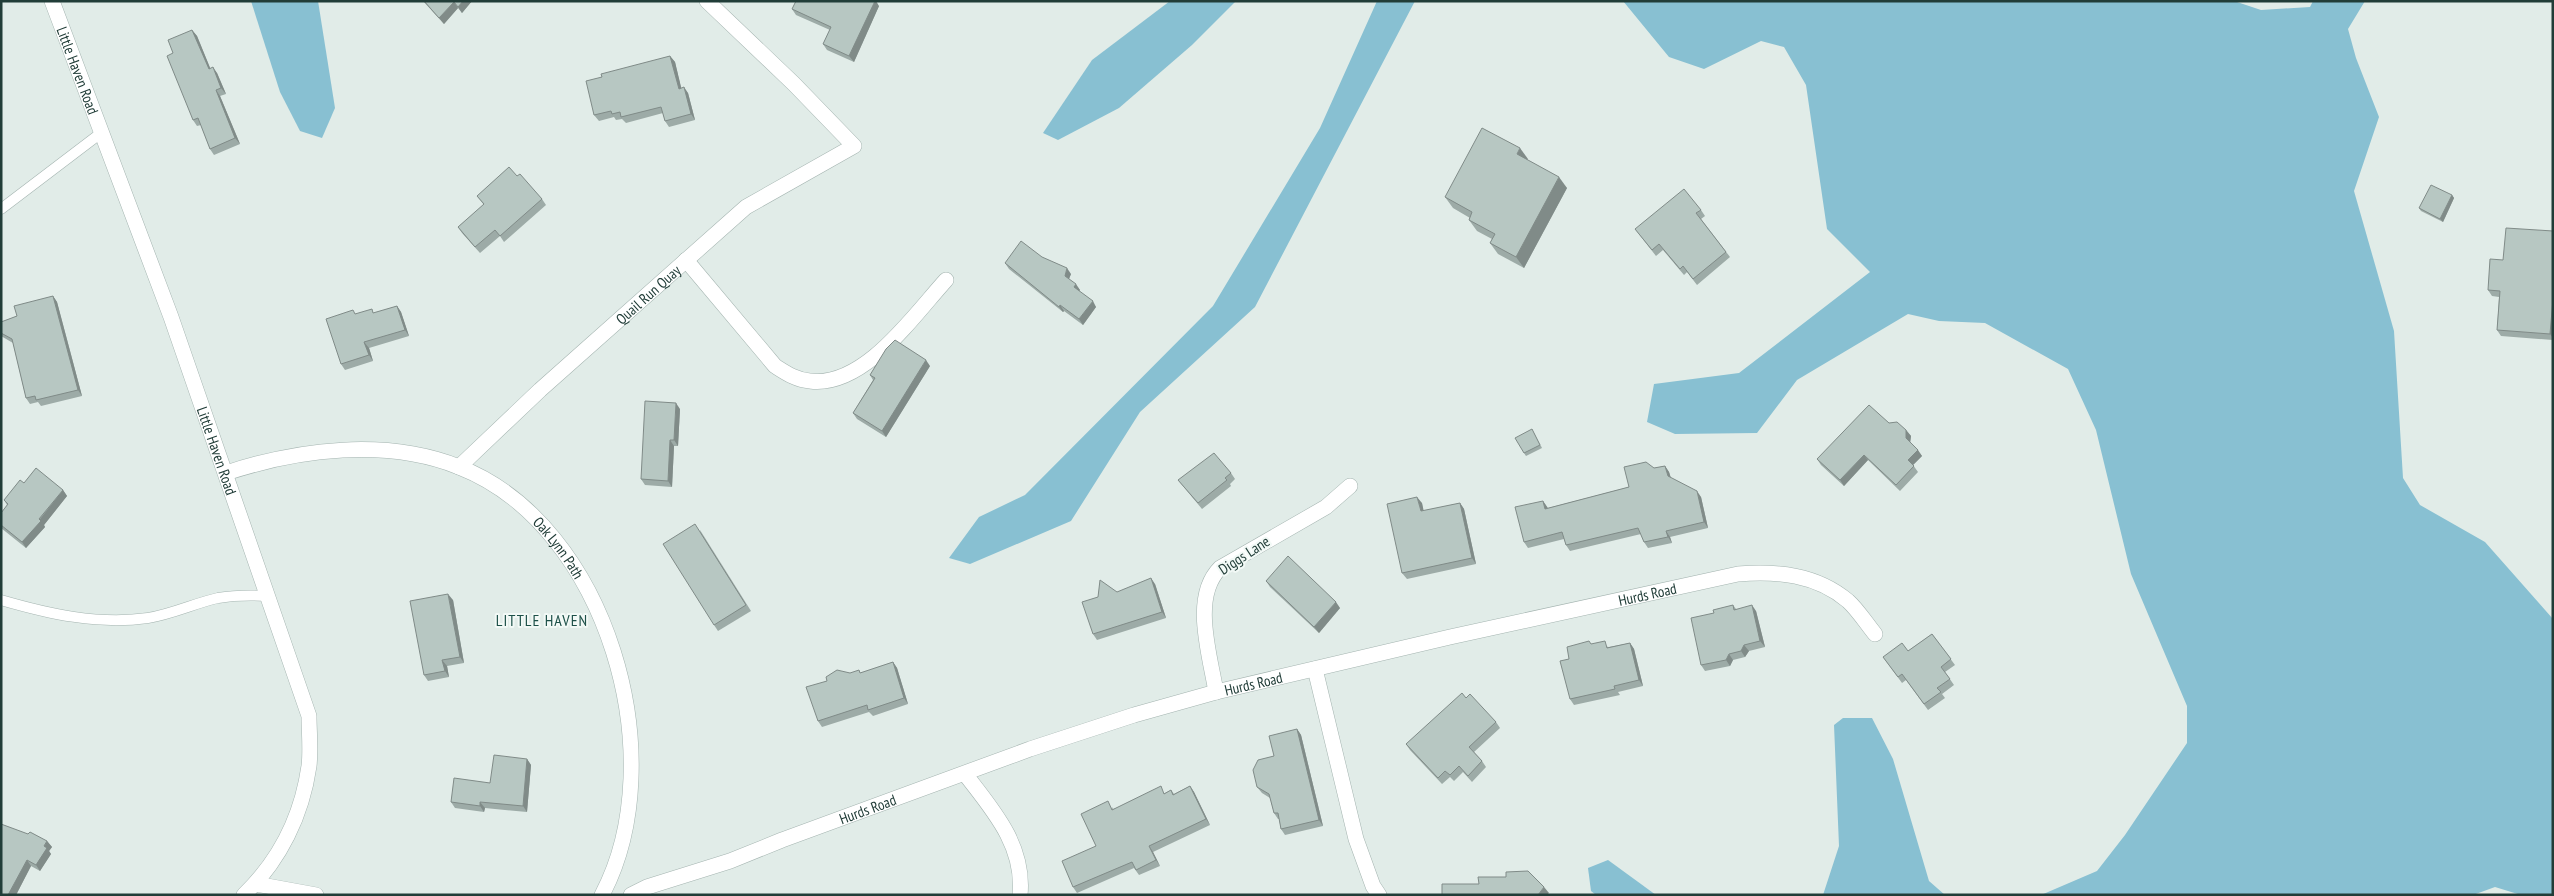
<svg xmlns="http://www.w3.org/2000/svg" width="2554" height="896" font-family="'PT Sans Narrow',sans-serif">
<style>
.water{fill:#88c0d2}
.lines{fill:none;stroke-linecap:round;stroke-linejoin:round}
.service-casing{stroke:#a4b4b0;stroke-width:11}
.minor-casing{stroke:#a4b4b0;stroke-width:16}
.service{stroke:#fff;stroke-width:10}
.minor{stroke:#fff;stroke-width:15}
.wall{fill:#9daba7}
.shaded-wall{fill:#808b88}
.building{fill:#b7c7c2;stroke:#808b88}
.labels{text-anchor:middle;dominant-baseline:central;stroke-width:4;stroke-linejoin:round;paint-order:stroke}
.street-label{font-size:15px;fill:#213d38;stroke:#f2f9f6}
.neighbourhood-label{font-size:16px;letter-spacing:1px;fill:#1d5048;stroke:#f2f9f6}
</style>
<rect width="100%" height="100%" fill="#e1ece8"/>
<g class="water">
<path d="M 251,1 L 318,1 L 335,108 L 322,138 L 300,131 L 280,92 Z"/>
<path d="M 1170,1 L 1236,1 L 1192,45 L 1119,108 L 1058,140 L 1043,133 L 1092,60 Z"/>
<path d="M 1377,1 L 1415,1 L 1255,307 L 1140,412 L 1071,521 L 970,564 L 949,558 L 979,517 L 1025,495 L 1213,306 L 1320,128 Z"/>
<path d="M 1623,1 L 2234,1 L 2261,10 L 2310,7 L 2313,1 L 2365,1 L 2348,29 L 2356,58 L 2379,117 L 2354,191 L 2394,331 L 2403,478 L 2420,505 L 2485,542 L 2553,619 L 2553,895 L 2521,895 L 2495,887 L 2473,895 L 2041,895 L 2097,871 L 2125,835 L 2187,743 L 2187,706 L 2131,574 L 2096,430 L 2068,369 L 1985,323 L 1939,321 L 1908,314 L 1797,380 L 1757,433 L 1675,434 L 1647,422 L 1654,384 L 1739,373 L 1870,272 L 1827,229 L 1806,85 L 1784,47 L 1761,41 L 1704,69 L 1669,57 Z"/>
<path d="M 1843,718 L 1872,718 L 1893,759 L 1929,881 L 1945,895 L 1823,895 L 1839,846 L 1834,725 Z"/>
<path d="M 1608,860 L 1656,895 L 1596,895 L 1591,891 L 1588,868 Z"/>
</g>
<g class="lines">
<g class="service-casing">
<g id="service">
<path d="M 1,209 L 101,133"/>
<path d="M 1,600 C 49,614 98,625 148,618 C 173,614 195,603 218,598 C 235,595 251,595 268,596"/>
</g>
</g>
<g class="minor-casing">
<g id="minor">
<path id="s1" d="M 52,1 L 171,317 L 309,716 C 309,732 311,750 309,766 C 302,815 280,860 244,895"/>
<path d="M 686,260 L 775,366 C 786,373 796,380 810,381 C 864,388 914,315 946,280"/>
<path id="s2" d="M 459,467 L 540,390 L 746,207 L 854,146 L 794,84 L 707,1"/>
<path id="s3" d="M 226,473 C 299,449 386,438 459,467 C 608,525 674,759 602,895"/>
<path d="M 1315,669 L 1356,839 L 1373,886 L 1379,895"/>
<path d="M 1216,692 C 1210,655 1191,597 1220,568 L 1326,507 L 1350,486"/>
<path d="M 965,774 C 993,810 1025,846 1020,895"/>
<path d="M 256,884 L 316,895"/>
<path id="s4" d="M 631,895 L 647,887 L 730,861 L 782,840 L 1030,749 L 1134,715 L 1216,692 L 1450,637 L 1738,574 C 1777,571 1816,574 1848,601 C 1858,610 1866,623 1875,634"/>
</g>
</g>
<use href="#service" class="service"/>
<use href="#minor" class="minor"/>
</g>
<g class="wall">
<path d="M 423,1 L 472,1 L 462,13 L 458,8 L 444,24 Z"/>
<path d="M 879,6 L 854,62 L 827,50 L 823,44 L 830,30 L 796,15 L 792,9 Z"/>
<path d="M 192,30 L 197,36 L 210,68 L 217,73 L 226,94 L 220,96 L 240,144 L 214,155 L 210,149 L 201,125 L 197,126 L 193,120 L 173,53 Z"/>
<path d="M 670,56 L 675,62 L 681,88 L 688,93 L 695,120 L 669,127 L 665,121 L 663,113 L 626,123 L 622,119 L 616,120 L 614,117 L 599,121 L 594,115 L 602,77 Z"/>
<path d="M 1528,159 L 1527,160 L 1567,188 L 1524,268 L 1498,254 L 1490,243 L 1492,239 L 1477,231 L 1469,220 L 1470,218 L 1453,208 L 1445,197 Z"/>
<path d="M 517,176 L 542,199 L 546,205 L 504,242 L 500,236 L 480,253 L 462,233 L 458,227 L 484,205 L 477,196 Z"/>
<path d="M 2452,195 L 2454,198 L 2443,222 L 2421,211 L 2419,208 Z"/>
<path d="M 1701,210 L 1705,216 L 1701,219 L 1730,257 L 1697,285 L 1687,272 L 1684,275 L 1663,250 L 1656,256 L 1635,229 Z"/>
<path d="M 2553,231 L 2553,340 L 2501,336 L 2497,330 L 2499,297 L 2492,296 L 2488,290 L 2503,260 Z"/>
<path d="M 1005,263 L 1071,274 L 1069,279 L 1080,290 L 1079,291 L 1096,307 L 1083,325 L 1064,311 L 1063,312 L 1009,269 Z"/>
<path d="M 53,296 L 57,302 L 82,396 L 41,406 L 38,402 L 30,404 L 26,398 L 13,343 L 1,336 L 1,322 L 17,316 Z"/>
<path d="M 397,306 L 401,312 L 409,336 L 369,348 L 373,361 L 345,370 L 341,364 L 375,313 Z"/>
<path d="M 930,366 L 886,437 L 857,419 L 853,413 L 873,380 L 870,375 Z"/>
<path d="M 680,409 L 678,446 L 674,446 L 672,487 L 645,485 L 641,479 Z"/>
<path d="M 1889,423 L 1906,430 L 1911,436 L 1910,442 L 1922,456 L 1913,465 L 1918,472 L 1900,491 L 1868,460 L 1844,486 L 1821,465 L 1817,459 Z"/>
<path d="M 1532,429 L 1542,448 L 1526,456 L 1524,453 Z"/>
<path d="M 1665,466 L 1669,472 L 1671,478 L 1701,497 L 1708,528 L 1670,537 L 1672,543 L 1648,548 L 1644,542 L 1641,534 L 1570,551 L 1566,545 L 1564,539 L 1528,548 L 1524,542 L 1543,501 L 1548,508 L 1629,487 L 1654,468 Z"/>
<path d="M 1231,473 L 1235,479 L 1230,484 L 1231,486 L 1202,509 L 1178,480 Z"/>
<path d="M 24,483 L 63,490 L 67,496 L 44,525 L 45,527 L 26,548 L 1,528 L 1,513 L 7,505 L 4,500 Z"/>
<path d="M 1422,503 L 1423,511 L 1460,503 L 1464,509 L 1476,564 L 1407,579 L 1402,573 Z"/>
<path d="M 700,530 L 751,611 L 718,631 L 714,625 Z"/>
<path d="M 1266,581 L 1340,608 L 1319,633 L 1270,587 Z"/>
<path d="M 1155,584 L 1166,618 L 1097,640 L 1093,634 L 1117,592 Z"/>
<path d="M 453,600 L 464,663 L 447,666 L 449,677 L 428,681 L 424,675 Z"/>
<path d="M 1733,605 L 1736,609 L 1756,611 L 1765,647 L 1749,651 L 1745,657 L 1733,660 L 1730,666 L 1705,671 L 1701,665 L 1714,613 Z"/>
<path d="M 1932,634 L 1955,665 L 1945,672 L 1954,685 L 1942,694 L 1945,698 L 1928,710 L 1906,680 L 1902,683 L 1883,657 L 1908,651 Z"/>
<path d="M 1630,643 L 1634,649 L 1643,686 L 1618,692 L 1620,695 L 1574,705 L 1570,699 L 1569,659 L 1591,644 L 1609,647 Z"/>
<path d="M 893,662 L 897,668 L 908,704 L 873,716 L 869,712 L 822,727 L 818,721 L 827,681 L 850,673 L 861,673 Z"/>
<path d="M 1466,698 L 1496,722 L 1500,728 L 1474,752 L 1482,761 L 1486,767 L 1472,782 L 1463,772 L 1454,781 L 1450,777 L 1442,784 L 1410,750 L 1406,744 Z"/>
<path d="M 1297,729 L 1301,735 L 1323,826 L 1285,835 L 1281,829 L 1279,819 L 1278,819 L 1274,813 L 1270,798 L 1262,793 L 1257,787 L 1274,756 Z"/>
<path d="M 527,759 L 531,765 L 527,812 L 485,808 L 484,812 L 455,808 L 451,802 L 490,783 Z"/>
<path d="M 1190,786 L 1194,792 L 1210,825 L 1153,852 L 1160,866 L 1139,875 L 1134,868 L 1077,893 L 1073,887 L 1096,846 L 1112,807 L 1113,809 L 1165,793 L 1171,790 L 1174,794 Z"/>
<path d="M 28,834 L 47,841 L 52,847 L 49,851 L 51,854 L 40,871 L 31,866 L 16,895 L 1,895 Z"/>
</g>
<g class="shaded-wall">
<path d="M 463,1 L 472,1 L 462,13 L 458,7 Z"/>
<path d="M 875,1 L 876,1 L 879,6 L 854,62 L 849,56 Z"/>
<path d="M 454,2 L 458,8 L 444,24 L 439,18 Z"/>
<path d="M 192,30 L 197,36 L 213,75 L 209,69 Z"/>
<path d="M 670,56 L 675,62 L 683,95 L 679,89 Z"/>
<path d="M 213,67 L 217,73 L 226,94 L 221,88 Z"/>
<path d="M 684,87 L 688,93 L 695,120 L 691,114 Z"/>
<path d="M 216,90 L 220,96 L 240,144 L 235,138 Z"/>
<path d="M 1520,148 L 1528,159 L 1525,165 L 1517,154 Z"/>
<path d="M 1559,177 L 1567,188 L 1524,268 L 1516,257 Z"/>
<path d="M 2452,195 L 2454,198 L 2443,222 L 2440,219 Z"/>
<path d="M 1067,268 L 1071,274 L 1068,281 L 1065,276 Z"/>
<path d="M 1076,284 L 1080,290 L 1078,293 L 1074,287 Z"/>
<path d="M 53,296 L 57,302 L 82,396 L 78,390 Z"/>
<path d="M 2553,299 L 2553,338 L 2550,334 Z"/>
<path d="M 1093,301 L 1096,307 L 1083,325 L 1079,319 Z"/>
<path d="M 1060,305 L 1064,311 L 1063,312 L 1059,307 Z"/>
<path d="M 397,306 L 401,312 L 409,336 L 405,330 Z"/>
<path d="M 364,342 L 369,348 L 373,361 L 369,355 Z"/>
<path d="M 926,360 L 930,366 L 886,437 L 882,431 Z"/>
<path d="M 676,403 L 680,409 L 678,446 L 674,440 Z"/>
<path d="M 1906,430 L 1911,436 L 1910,444 L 1906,438 Z"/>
<path d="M 670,440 L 674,446 L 672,487 L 668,481 Z"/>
<path d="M 1918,450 L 1922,456 L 1912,466 L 1908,460 Z"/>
<path d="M 1864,455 L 1868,460 L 1844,486 L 1840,480 Z"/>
<path d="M 1665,466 L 1669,472 L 1672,482 L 1668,476 Z"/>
<path d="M 63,490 L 67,496 L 44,525 L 45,527 L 26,548 L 22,542 Z"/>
<path d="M 1697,491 L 1701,497 L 1708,528 L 1704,522 Z"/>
<path d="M 1417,497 L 1422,503 L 1425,517 L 1421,511 Z"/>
<path d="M 1543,501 L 1547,507 L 1549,515 L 1545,509 Z"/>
<path d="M 1460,503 L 1464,509 L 1476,564 L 1472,558 Z"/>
<path d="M 1666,531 L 1670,537 L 1672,543 L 1668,537 Z"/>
<path d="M 1151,578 L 1155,584 L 1166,618 L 1162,612 Z"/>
<path d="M 448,594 L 453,600 L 464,663 L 460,657 Z"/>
<path d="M 1336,602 L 1340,608 L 1319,633 L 1314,627 Z"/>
<path d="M 1752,605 L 1756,611 L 1765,647 L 1760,641 Z"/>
<path d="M 1630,643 L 1634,649 L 1643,686 L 1639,680 Z"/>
<path d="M 1744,645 L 1749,651 L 1745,657 L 1741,651 Z"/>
<path d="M 1729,654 L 1733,660 L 1730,666 L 1726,660 Z"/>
<path d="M 442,660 L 447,666 L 449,677 L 445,671 Z"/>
<path d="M 893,662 L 897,668 L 908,704 L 904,698 Z"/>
<path d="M 1297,729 L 1301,735 L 1323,826 L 1319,820 Z"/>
<path d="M 527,759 L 531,765 L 527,812 L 523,806 Z"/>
<path d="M 1190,786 L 1194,792 L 1210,825 L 1206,819 Z"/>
<path d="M 480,802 L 485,808 L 484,812 L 480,806 Z"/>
<path d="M 47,841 L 52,847 L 49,851 L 51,854 L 40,871 L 36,865 Z"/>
<path d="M 1149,846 L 1153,852 L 1160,866 L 1156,860 Z"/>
<path d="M 27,860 L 31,866 L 16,895 L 8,895 Z"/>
<path d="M 1544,887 L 1549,893 L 1547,895 L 1538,895 Z"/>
</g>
<g class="building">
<path d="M 424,1 L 463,1 L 458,7 L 454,2 L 439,18 Z"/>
<path d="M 796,1 L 875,1 L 849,56 L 823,44 L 831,27 L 792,9 Z"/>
<path d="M 192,30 L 209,69 L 213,67 L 221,88 L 216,90 L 235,138 L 210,149 L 198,118 L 193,120 L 167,56 L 173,53 L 168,40 Z"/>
<path d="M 670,56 L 679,89 L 684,87 L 691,114 L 665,121 L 661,107 L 621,117 L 620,112 L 612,114 L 611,111 L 594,115 L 586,81 L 602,77 L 601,74 Z"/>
<path d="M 1482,128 L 1520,148 L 1517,154 L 1559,177 L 1516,257 L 1490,243 L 1495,234 L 1469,220 L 1472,212 L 1445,197 Z"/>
<path d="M 509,167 L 517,176 L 520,174 L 542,199 L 500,236 L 495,230 L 475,247 L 458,227 L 484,204 L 477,196 Z"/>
<path d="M 2431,185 L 2452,195 L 2440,219 L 2419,208 Z"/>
<path d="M 1684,189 L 1701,210 L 1696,213 L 1726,252 L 1693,279 L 1683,266 L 1680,269 L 1659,244 L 1652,250 L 1635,229 Z"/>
<path d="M 2506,228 L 2553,231 L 2553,299 L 2550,334 L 2497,330 L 2500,291 L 2488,290 L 2490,259 L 2503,260 Z"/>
<path d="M 1021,241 L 1042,257 L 1067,268 L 1065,276 L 1076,284 L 1074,287 L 1093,301 L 1079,319 L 1060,305 L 1059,307 L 1005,263 Z"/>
<path d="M 53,296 L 78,390 L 36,400 L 35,396 L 26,398 L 12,339 L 1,333 L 1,322 L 17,316 L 14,306 Z"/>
<path d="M 397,306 L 405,330 L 364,342 L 369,355 L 341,364 L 326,319 L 353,310 L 355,314 L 372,309 L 373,313 Z"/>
<path d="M 895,340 L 926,360 L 882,431 L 853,413 L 875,378 L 870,375 L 886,349 Z"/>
<path d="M 645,401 L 676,403 L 674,440 L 670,440 L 668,481 L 641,479 Z"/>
<path d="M 1869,405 L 1889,423 L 1897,422 L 1906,430 L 1906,438 L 1918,450 L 1908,460 L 1914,466 L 1896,485 L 1864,455 L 1840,480 L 1817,459 Z"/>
<path d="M 1532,429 L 1540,445 L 1524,453 L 1515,438 Z"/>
<path d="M 1214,453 L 1231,473 L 1225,478 L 1227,480 L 1198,503 L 1178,480 Z"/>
<path d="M 1646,462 L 1654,468 L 1665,466 L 1668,476 L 1697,491 L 1704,522 L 1666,531 L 1668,537 L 1644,542 L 1638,528 L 1566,545 L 1562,532 L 1524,542 L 1515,507 L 1543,501 L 1545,509 L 1629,487 L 1624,467 Z"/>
<path d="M 36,468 L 63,490 L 39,519 L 41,521 L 22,542 L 1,525 L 1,513 L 8,504 L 4,500 L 20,480 L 24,483 Z"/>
<path d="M 1417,497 L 1421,511 L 1460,503 L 1472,558 L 1402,573 L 1387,504 Z"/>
<path d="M 695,524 L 746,605 L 714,625 L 663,544 Z"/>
<path d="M 1288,556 L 1336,602 L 1314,627 L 1266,581 Z"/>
<path d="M 1151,578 L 1162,612 L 1093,634 L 1082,602 L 1098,597 L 1100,580 L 1117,592 Z"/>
<path d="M 448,594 L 460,657 L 442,660 L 445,671 L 424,675 L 410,601 Z"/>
<path d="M 1733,605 L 1734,610 L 1752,605 L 1760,641 L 1744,645 L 1741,651 L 1729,654 L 1726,660 L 1701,665 L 1691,618 L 1714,613 L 1713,610 Z"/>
<path d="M 1932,634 L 1951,659 L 1941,667 L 1950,679 L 1937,688 L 1941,692 L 1924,704 L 1902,674 L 1898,677 L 1883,657 L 1902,643 L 1908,651 Z"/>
<path d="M 1589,641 L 1591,644 L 1605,641 L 1607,648 L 1630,643 L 1639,680 L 1614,686 L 1615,689 L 1570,699 L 1560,661 L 1569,659 L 1567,647 Z"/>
<path d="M 893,662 L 904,698 L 868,710 L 867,705 L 818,721 L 806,687 L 827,681 L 826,677 L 837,670 L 850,673 L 859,670 L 860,673 Z"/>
<path d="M 1462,693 L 1466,698 L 1470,694 L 1496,722 L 1469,747 L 1482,761 L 1468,776 L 1459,766 L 1450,775 L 1445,771 L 1438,778 L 1406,744 Z"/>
<path d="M 1297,729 L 1319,820 L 1281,829 L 1278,813 L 1274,813 L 1269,794 L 1257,787 L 1253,770 L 1258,760 L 1274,756 L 1269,736 Z"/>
<path d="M 494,755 L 527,759 L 523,806 L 480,802 L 480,806 L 451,802 L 454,778 L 490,783 Z"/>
<path d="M 1161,786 L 1164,794 L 1171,790 L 1173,795 L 1190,786 L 1206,819 L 1149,846 L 1156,860 L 1136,870 L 1132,862 L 1073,887 L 1062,861 L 1096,846 L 1081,814 L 1108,801 L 1112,810 Z"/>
<path d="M 1,824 L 28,834 L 30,832 L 47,841 L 44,846 L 47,848 L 36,865 L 27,860 L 8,895 L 1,895 Z"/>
<path d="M 1528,871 L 1544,887 L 1538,895 L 1442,895 L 1442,884 L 1479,884 L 1478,877 L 1506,877 L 1506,872 Z"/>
</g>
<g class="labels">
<g class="street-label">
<text stroke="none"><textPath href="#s1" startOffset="74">Little Haven Road</textPath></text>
<text stroke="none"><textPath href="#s2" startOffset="256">Quail Run Quay</textPath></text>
<text stroke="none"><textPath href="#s1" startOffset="479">Little Haven Road</textPath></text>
<text stroke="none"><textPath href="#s3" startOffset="368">Oak Lynn Path</textPath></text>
<text transform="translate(1244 555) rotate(-33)">Diggs Lane</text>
<text stroke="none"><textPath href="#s4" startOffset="1062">Hurds Road</textPath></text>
<text stroke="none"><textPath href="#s4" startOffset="658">Hurds Road</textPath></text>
<text stroke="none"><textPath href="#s4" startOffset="252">Hurds Road</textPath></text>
</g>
<g class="neighbourhood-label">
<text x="542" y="620">LITTLE HAVEN</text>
</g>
</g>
<rect width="2554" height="896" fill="none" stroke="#213d38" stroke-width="5"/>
</svg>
